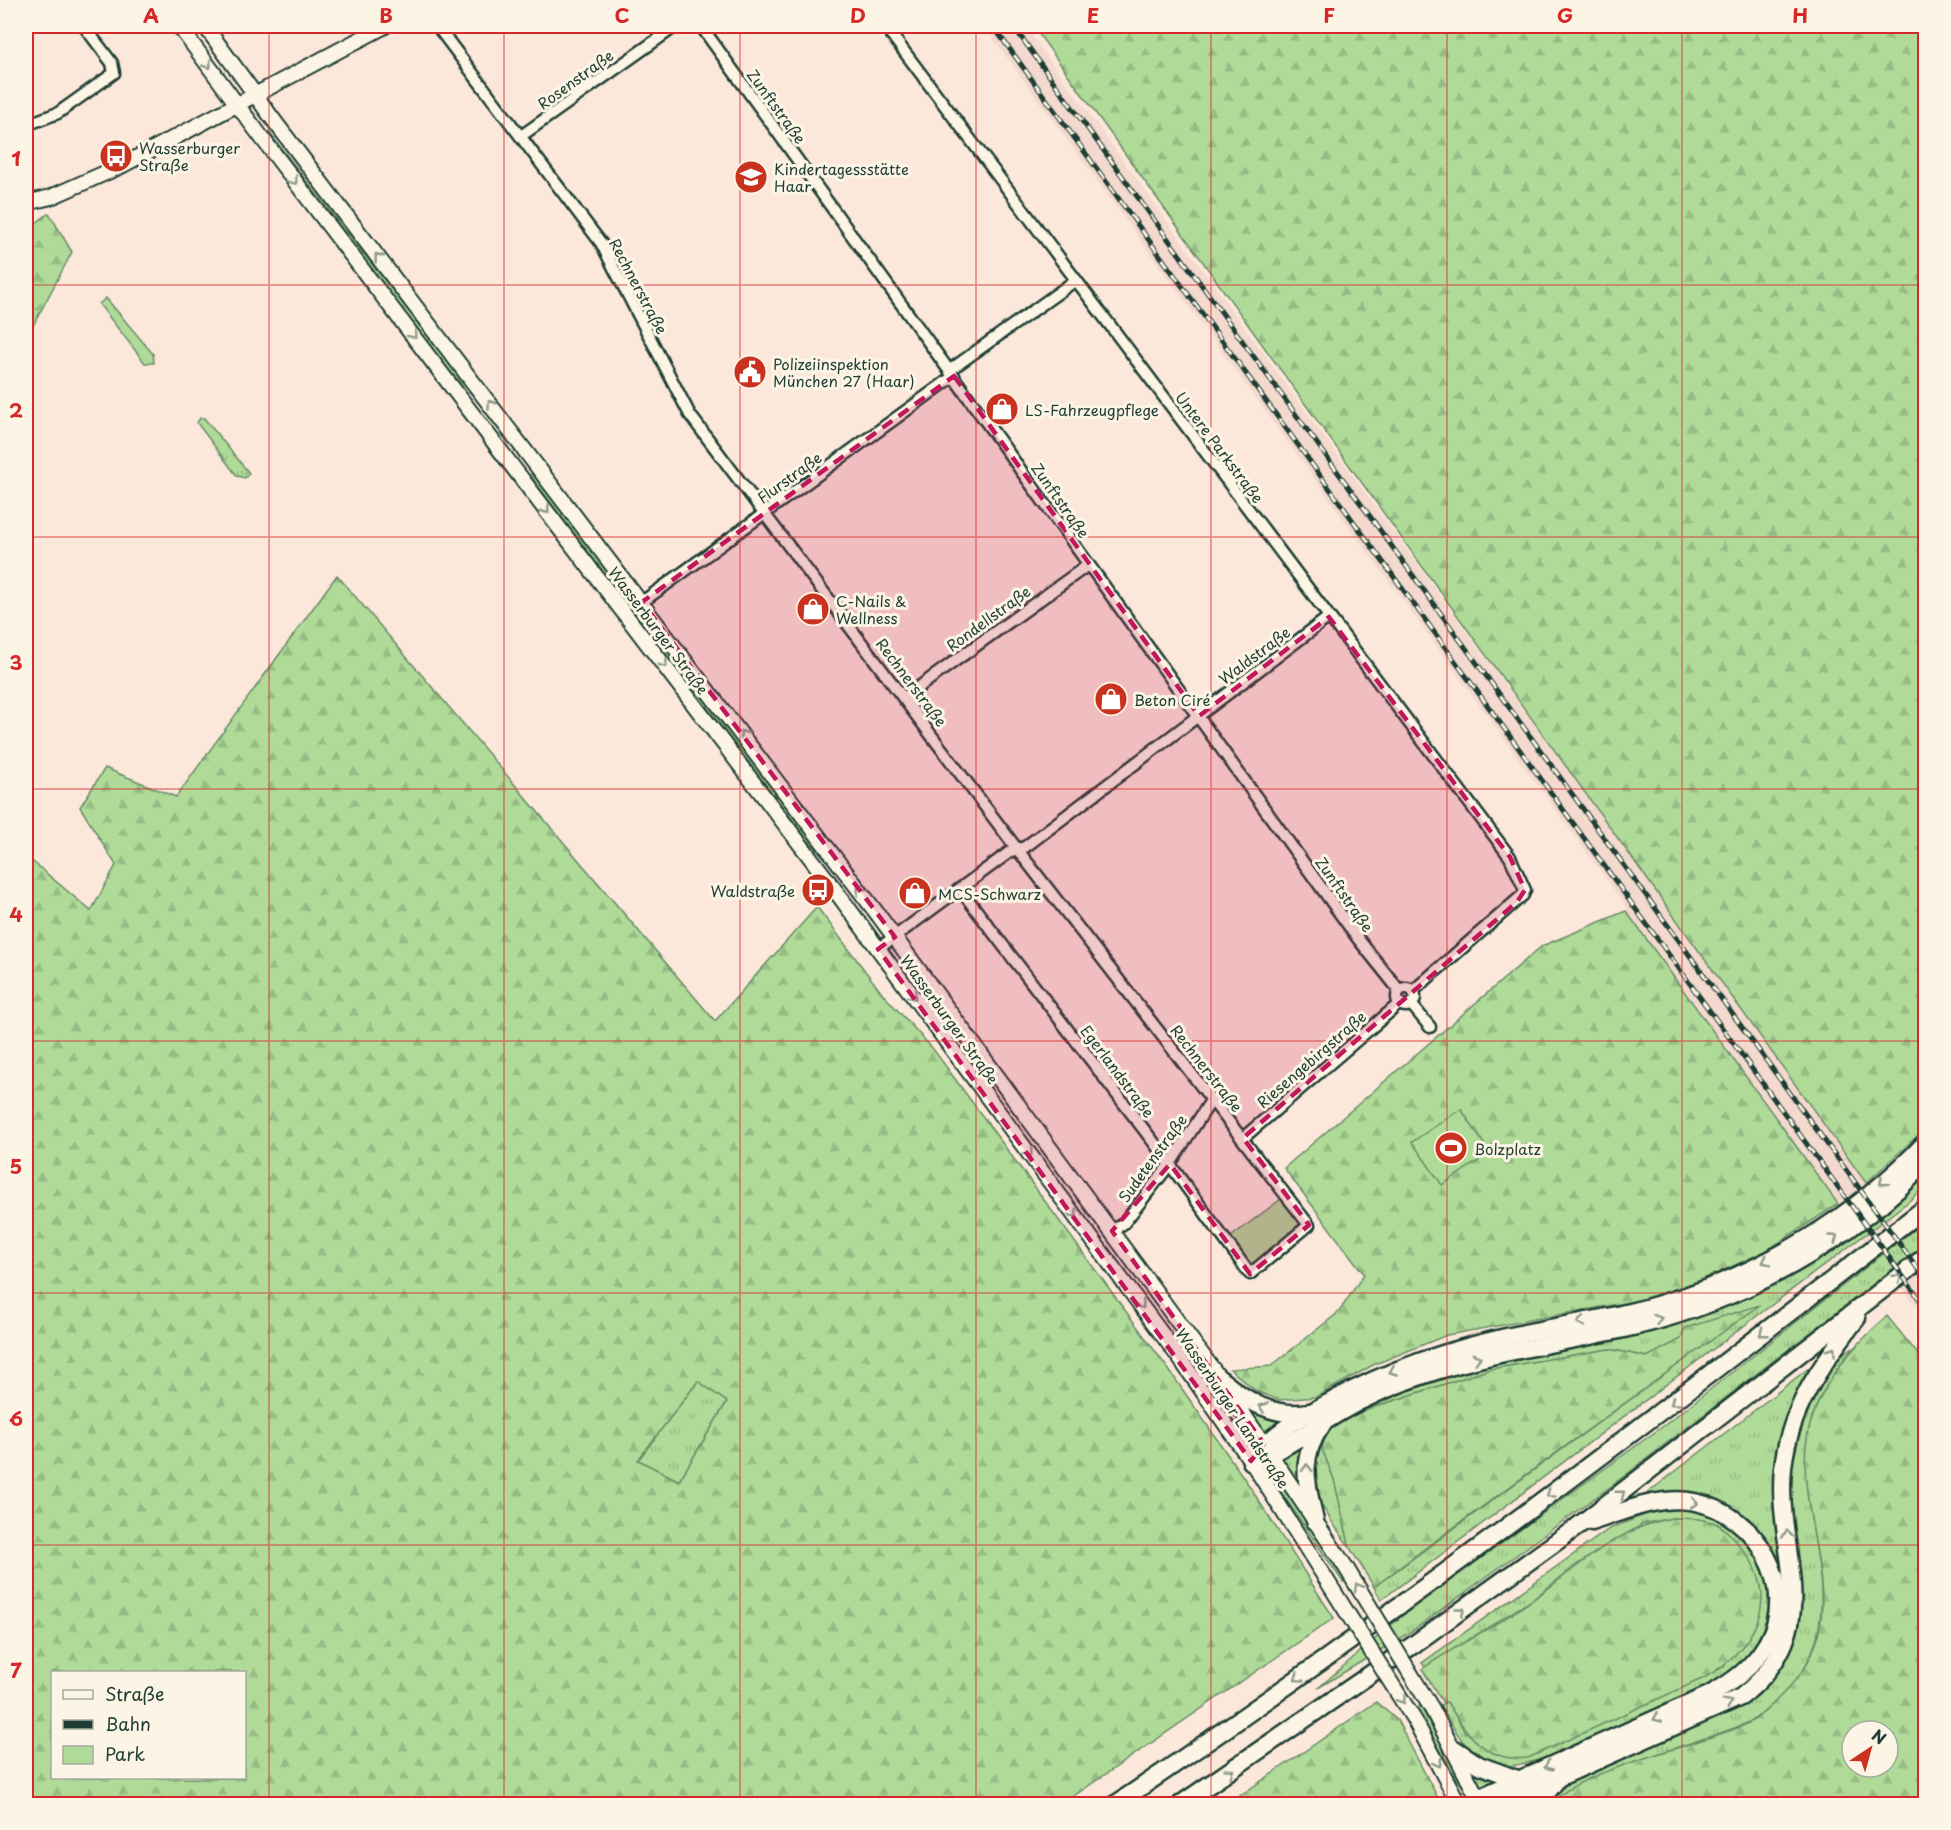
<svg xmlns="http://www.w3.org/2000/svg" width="1951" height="1830" font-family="'Playpen Sans',sans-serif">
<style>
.built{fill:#f3d9ce}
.grass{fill:url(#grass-tufts);stroke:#678c66;stroke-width:1.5}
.forest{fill:url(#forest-firs);stroke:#678c66;stroke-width:1.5;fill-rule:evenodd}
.green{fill:#afda98;stroke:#678c66;stroke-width:1.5}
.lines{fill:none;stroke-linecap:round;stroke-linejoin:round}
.minor-casing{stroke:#1f3d34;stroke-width:15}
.major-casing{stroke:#1f3d34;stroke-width:18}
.highway-casing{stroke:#1f3d34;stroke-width:21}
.minor{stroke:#fcf5e5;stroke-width:10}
.major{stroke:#fcf5e5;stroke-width:14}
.highway{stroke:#fcf5e5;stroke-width:16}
.rail-casing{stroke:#1f3d34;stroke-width:5}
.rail{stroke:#fcf5e5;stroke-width:3;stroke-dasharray:9;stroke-linecap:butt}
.major-bridge-casing{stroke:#1f3d34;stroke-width:18;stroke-linecap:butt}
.major-bridge{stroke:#fcf5e5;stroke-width:14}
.oneway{stroke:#8e998c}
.marked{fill:#c2185b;fill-opacity:0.2;stroke:#c2185b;stroke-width:4.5;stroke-dasharray:12 8;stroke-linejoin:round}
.grid{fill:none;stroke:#d62828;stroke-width:1.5;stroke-opacity:0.55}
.labels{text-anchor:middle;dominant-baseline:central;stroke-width:6;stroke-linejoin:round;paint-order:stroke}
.street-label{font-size:15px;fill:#1f3d34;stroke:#fcf5e5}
.poi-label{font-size:15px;fill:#1f3d34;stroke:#fcf5e5;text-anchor:start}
.neatline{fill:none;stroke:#d62828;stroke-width:2}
.grid-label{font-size:20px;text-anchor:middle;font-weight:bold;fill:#d62828}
</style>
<defs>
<pattern id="grass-tufts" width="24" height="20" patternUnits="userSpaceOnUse" patternTransform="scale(1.5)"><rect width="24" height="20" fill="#afda98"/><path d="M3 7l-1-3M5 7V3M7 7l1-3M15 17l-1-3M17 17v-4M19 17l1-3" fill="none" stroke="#96bc84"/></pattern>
<pattern id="forest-firs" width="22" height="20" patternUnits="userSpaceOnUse" patternTransform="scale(1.5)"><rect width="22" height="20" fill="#afda98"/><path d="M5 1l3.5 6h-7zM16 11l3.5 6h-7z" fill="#96bc84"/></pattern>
</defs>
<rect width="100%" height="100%" fill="#fce8db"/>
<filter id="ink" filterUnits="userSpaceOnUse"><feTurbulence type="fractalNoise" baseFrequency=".0167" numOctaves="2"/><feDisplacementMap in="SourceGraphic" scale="12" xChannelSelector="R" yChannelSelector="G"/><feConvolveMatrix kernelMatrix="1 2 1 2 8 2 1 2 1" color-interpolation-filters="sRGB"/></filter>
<g filter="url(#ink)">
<path class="built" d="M 984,26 L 1025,26 L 1657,893 L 1925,1265 L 1925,1318 L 1838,1204 L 1626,911 L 1628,909 Z"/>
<g class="grass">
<path d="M 269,132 C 348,236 430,336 509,439 L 507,441 L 476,399 L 449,370 L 267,134 Z"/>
<path d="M 106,298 L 153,354 L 154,363 L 145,363 L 99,304 Z"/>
<path d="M 200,418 L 204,418 L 249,473 L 245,478 L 237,476 L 197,423 Z"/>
<path d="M 534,472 L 871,914 L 869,915 L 831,864 L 808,840 L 532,478 L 531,474 Z"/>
<path d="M 1925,1170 L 1925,1186 L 1908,1202 L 1381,1600 L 1374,1587 L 1758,1306 L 1647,1357 L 1609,1349 L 1491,1369 L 1353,1414 L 1383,1399 L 1500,1360 L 1624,1335 Z"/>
<path d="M 1925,1221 L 1925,1244 L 1614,1484 L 1412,1631 L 1318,1688 L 1403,1615 L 1666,1424 Z"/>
<path d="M 1853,1347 C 1835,1371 1817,1396 1810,1426 C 1789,1508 1853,1599 1799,1676 C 1788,1692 1766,1713 1749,1722 C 1719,1738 1560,1776 1555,1804 L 1543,1804 C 1581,1759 1648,1754 1696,1724 C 1727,1704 1755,1679 1784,1656 L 1788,1487 L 1793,1439 L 1830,1363 Z"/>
<path d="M 1814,1364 L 1790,1409 L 1786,1567 L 1775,1651 L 1744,1688 L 1572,1761 L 1768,1654 L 1773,1552 C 1734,1491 1706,1502 1641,1498 Z"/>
<path d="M 698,1381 L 727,1402 L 679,1481 L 638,1460 Z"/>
<path d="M 1246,1405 L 1265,1417 L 1288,1418 L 1265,1433 Z"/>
<path d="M 1327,1429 L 1322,1449 L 1334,1479 L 1350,1548 C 1335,1525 1307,1493 1311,1464 C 1312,1453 1322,1439 1327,1429 Z"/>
<path d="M 1299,1447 L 1297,1466 L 1299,1480 L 1297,1482 L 1282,1458 Z"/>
<path d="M 1278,1475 L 1345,1580 L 1343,1582 L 1272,1479 Z"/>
<path d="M 1685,1508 C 1785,1522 1798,1637 1711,1686 C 1671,1703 1529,1777 1494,1765 C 1466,1755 1454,1728 1440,1705 L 1447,1701 L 1465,1732 L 1528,1758 L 1724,1667 L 1761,1598 L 1758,1578 L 1747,1555 L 1719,1525 L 1703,1520 L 1672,1518 L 1643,1524 L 1576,1565 L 1532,1600 L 1425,1667 L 1422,1663 L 1609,1529 L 1659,1509 Z"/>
<path d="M 1420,1706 L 1462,1781 L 1463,1786 L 1458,1782 L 1417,1708 Z"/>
<path d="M 1466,1764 L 1501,1781 L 1480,1790 Z"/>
</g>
<g class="forest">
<path d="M 1033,26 L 1219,26 L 1219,28 L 1230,26 L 1925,26 L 1926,1128 L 1866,1183 Z"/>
<path d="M 49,213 L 72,252 L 26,339 L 26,238 L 31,227 Z"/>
<path d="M 337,575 L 715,1021 L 817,907 L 881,992 L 933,1049 L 1169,1370 L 1248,1484 L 1334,1618 L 1062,1804 L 26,1804 L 26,856 L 91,911 L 116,865 L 80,807 L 105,768 L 176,797 ZM 698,1381 L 727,1402 L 679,1481 L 638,1460 ZM 244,1672 L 244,1778 L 52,1778 L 52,1672 Z"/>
<path d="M 1626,911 L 1838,1204 L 1766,1251 L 1705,1279 L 1640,1300 L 1447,1335 L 1373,1365 L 1316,1397 L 1279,1400 L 1256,1391 L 1230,1369 L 1271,1366 L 1339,1312 L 1364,1274 L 1284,1168 L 1542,946 Z"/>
<path d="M 1760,1305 L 1424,1549 L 1374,1587 L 1350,1548 L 1334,1479 L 1322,1449 L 1327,1429 L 1353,1414 L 1491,1369 L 1609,1349 L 1647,1357 L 1681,1339 L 1685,1328 Z"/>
<path d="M 1887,1316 L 1921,1358 L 1925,1355 L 1925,1804 L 1555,1804 C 1560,1774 1722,1740 1752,1721 C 1768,1711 1785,1692 1798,1677 C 1856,1603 1787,1506 1810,1425 C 1823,1379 1853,1347 1887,1316 ZM 1852,1731 L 1888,1731 L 1888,1767 L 1852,1767 Z"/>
<path d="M 1672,1518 C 1687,1518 1703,1518 1717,1524 C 1727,1529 1736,1541 1743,1550 C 1784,1599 1752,1651 1704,1678 L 1528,1758 C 1487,1763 1466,1734 1447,1702 L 1443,1703 L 1422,1669 C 1457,1645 1496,1626 1531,1601 C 1580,1567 1611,1530 1672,1518 Z"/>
<path d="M 1376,1702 L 1397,1720 L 1441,1804 L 1228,1804 Z"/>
</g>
<g class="green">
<path d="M 1461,1109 L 1490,1153 L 1442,1185 L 1412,1142 Z"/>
<path d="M 1285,1196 L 1305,1222 L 1249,1267 L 1228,1239 Z"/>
</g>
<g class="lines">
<g class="minor-casing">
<g id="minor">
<path d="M 437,26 L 601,243 L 690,415 L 1017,849 L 1309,1225 L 1250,1274 L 1155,1144 L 960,889"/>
<path d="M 701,26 L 1359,940 L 1399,990"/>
<path d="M 885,26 L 1510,857 L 1525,890 L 1523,895 L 1413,991"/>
<path d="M 26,125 L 58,113 L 114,73 L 112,63 L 84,26"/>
<path d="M 521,136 L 676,26"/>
<path d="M 950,370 L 1076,280"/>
<path d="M 642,602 L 954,376"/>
<path d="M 905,697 L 1088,565"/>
<path d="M 878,949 L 1011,851 L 1025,847 L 1329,617"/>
<circle cx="1406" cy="997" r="9"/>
<path d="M 1411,1004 L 1430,1027"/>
<path d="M 1243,1138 L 1400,1003"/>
<path d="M 1112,1231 L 1124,1223 L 1170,1164 L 1212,1099"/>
</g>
</g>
<g class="major-casing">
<g id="major">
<path d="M 179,26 L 259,134 L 829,882 L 1181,1360 L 1251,1461 L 1326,1579"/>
<path d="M 205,26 L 275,122 L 876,912 L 1220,1379 L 1345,1566"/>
<path d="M 26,203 L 51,197 L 121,166 L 385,26"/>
<path d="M 1432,1709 L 1481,1804"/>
<path d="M 1415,1721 L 1459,1804"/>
</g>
</g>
<g class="highway-casing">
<g id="highway">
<path d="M 1220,1379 C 1247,1401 1272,1418 1309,1412"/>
<path d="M 1251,1461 C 1272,1433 1299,1418 1330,1402 C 1392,1367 1459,1346 1529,1332 C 1575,1323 1622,1316 1667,1302 C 1764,1272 1856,1217 1926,1142"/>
<path d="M 1251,1461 C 1285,1451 1312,1428 1342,1411 C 1366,1397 1395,1385 1421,1376 C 1492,1351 1565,1343 1637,1326 C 1744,1300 1850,1242 1926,1162"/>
<path d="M 1315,1521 C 1307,1485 1298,1458 1322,1425"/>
<path d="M 1453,1748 L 1479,1765 L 1520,1780"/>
<path d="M 1116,1804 C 1394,1617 1661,1413 1926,1207"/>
<path d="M 1181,1804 L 1413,1645 L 1574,1529 L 1926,1256"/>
<path d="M 1472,1804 L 1478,1798 L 1709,1695 C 1733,1682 1753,1667 1767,1643 C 1800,1586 1756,1514 1695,1502 C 1661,1495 1623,1511 1592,1522"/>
<path d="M 1499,1804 L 1741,1697 C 1835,1623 1768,1546 1785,1454 C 1794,1402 1825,1360 1857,1318"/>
<path d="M 1538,1804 L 1556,1781"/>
</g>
</g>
<use href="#minor" class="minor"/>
<use href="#major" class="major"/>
<use href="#highway" class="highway"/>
<g class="rail-casing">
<g id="rail">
<path d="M 993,26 L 1926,1308"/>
<path d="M 1013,26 L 1926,1280"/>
</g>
</g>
<use href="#rail" class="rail"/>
<g class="major-bridge-casing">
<g id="major-bridge">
<path d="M 1345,1566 L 1432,1709"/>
<path d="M 1326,1579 L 1415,1721"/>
</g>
</g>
<use href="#major-bridge" class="major-bridge"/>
</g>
<defs><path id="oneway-chevron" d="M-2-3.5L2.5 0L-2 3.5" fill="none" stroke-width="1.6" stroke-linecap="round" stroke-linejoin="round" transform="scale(1.5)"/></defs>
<g class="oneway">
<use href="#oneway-chevron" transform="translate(208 65) rotate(54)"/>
<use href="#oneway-chevron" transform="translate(294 181) rotate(52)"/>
<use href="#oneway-chevron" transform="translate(378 257) rotate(-127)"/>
<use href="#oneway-chevron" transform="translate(413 335) rotate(52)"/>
<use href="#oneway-chevron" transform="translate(491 404) rotate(-127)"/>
<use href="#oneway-chevron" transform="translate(546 510) rotate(53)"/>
<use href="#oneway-chevron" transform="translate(664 664) rotate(53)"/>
<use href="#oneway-chevron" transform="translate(743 734) rotate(-127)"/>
<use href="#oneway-chevron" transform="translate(860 890) rotate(-127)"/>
<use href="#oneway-chevron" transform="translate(913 996) rotate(54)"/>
<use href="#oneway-chevron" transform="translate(1029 1153) rotate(54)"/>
<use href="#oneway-chevron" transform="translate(1883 1182) rotate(138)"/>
<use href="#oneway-chevron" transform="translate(1074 1214) rotate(53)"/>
<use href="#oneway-chevron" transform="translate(1834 1238) rotate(-36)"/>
<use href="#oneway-chevron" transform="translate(1766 1261) rotate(153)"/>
<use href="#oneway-chevron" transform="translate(1898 1278) rotate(-38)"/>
<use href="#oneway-chevron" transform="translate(1141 1305) rotate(54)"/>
<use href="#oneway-chevron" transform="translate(1658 1319) rotate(-18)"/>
<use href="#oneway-chevron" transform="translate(1581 1322) rotate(169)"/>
<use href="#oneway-chevron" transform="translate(1763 1333) rotate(142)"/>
<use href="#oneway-chevron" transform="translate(1832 1351) rotate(-55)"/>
<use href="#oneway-chevron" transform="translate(1477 1358) rotate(-16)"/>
<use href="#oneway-chevron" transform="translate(1393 1371) rotate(158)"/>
<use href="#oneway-chevron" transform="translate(1674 1402) rotate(143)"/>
<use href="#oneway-chevron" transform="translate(1263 1407) rotate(-157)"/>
<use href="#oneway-chevron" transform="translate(1307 1468) rotate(-91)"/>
<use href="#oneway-chevron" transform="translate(1550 1494) rotate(144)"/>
<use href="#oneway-chevron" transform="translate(1621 1494) rotate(-38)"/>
<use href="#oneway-chevron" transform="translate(1694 1503) rotate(10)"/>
<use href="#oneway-chevron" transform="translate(1787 1534) rotate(-97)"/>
<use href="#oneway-chevron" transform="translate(1358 1587) rotate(-121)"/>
<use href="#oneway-chevron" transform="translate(1461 1611) rotate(-36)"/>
<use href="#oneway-chevron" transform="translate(1298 1678) rotate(145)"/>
<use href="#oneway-chevron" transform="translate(1402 1700) rotate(58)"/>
<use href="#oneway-chevron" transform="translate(1728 1703) rotate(-26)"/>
<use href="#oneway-chevron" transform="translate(1657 1718) rotate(157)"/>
<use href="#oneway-chevron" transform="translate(1438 1763) rotate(61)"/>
<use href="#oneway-chevron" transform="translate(1548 1766) rotate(155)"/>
<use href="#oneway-chevron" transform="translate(1230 1772) rotate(-34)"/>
</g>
</g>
<path class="marked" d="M 954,376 L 1199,716 L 1329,617 L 1510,857 L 1525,890 L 1517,902 L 1243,1138 L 1309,1225 L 1250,1274 L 1170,1164 L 1112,1231 L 1264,1444 L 1251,1461 L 878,949 L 895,937 L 642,602 Z"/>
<path class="grid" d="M 269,26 L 269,1804M 504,26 L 504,1804M 740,26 L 740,1804M 976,26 L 976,1804M 1211,26 L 1211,1804M 1447,26 L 1447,1804M 1682,26 L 1682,1804M 26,285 L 1926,285M 26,537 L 1926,537M 26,789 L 1926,789M 26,1041 L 1926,1041M 26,1293 L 1926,1293M 26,1545 L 1926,1545"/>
<defs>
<g id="bus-disc" transform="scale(1.725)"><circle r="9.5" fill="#c8321e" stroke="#fcf5e5"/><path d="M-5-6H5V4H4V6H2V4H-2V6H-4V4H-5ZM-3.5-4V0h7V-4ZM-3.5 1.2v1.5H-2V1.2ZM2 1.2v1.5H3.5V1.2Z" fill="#fff"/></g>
<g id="school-disc" transform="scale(1.725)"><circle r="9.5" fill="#c8321e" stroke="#fcf5e5"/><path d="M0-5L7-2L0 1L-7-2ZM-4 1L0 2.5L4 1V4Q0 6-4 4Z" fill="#fff"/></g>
<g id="civic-disc" transform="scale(1.725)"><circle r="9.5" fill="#c8321e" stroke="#fcf5e5"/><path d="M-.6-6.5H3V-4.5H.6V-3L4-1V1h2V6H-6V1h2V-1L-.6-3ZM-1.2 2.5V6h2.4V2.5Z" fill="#fff"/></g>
<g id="shop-disc" transform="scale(1.725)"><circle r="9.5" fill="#c8321e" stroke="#fcf5e5"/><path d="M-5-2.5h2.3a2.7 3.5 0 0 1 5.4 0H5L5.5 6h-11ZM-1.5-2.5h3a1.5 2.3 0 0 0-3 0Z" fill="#fff"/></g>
<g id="stadium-disc" transform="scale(1.725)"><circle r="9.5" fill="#c8321e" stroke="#fcf5e5"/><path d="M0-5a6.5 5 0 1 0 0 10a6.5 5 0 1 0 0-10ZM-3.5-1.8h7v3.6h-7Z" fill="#fff"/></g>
</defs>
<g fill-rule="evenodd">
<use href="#bus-disc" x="116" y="156"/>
<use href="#school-disc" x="751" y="177"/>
<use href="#civic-disc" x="750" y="372"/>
<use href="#shop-disc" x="1002" y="409"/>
<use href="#shop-disc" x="813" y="609"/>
<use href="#shop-disc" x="1111" y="699"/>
<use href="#bus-disc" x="818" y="890"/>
<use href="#shop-disc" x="915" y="893"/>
<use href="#stadium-disc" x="1451" y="1148"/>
</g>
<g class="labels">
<g class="street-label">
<text transform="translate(575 79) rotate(-36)">Rosenstraße</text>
<text transform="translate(777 106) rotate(54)">Zunftstraße</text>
<text transform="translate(639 286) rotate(62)">Rechnerstraße</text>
<text transform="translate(1220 447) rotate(53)">Untere Parkstraße</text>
<text transform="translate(789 477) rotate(-36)">Flurstraße</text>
<text transform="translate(1061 500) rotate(55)">Zunftstraße</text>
<text transform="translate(988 618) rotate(-36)">Rondellstraße</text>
<text transform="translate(659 630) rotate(53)">Wasserburger Straße</text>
<text transform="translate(1254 655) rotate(-37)">Waldstraße</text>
<text transform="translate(912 682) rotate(53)">Rechnerstraße</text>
<text transform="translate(1345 894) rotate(55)">Zunftstraße</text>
<text transform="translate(950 1019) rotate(54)">Wasserburger Straße</text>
<text transform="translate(1311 1059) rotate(-41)">Riesengebirgstraße</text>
<text transform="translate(1207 1068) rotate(52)">Rechnerstraße</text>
<text transform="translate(1118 1071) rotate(53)">Egerlandstraße</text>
<text transform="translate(1152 1158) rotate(-54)">Sudetenstraße</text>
<text transform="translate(1233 1408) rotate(56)">Wasserburger Landstraße</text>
</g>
<g class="poi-label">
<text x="139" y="147">Wasserburger<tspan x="139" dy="17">Straße</tspan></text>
<text x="774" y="168">Kindertagessstätte<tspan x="774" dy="17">Haar</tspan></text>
<text x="773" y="363">Polizeiinspektion<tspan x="773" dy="17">München 27 (Haar)</tspan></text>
<text x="1025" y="409">LS-Fahrzeugpflege</text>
<text x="836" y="600">C-Nails &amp;<tspan x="836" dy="17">Wellness</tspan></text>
<text x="1134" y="699">Beton Ciré</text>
<text x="795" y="890" text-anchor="end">Waldstraße</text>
<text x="938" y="893">MCS-Schwarz</text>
<text x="1474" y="1148">Bolzplatz</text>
</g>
</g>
<rect width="1951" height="1830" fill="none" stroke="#fcf5e5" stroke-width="66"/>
<rect x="51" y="1671" width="195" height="108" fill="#fcf5e5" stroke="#a4ab9e" stroke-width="1.5"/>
<rect x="63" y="1690" width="30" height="9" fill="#fcf5e5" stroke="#a4ab9e" stroke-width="1.5"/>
<text x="105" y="1701" font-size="18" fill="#1f3d34">Straße</text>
<rect x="63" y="1720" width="30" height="9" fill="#1f3d34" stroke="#a4ab9e" stroke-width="1.5"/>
<text x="105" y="1731" font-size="18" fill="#1f3d34">Bahn</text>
<rect x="63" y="1746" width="30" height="18" fill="#afda98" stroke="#a4ab9e" stroke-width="1.5"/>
<text x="105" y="1761" font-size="18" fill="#1f3d34">Park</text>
<g transform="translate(1870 1749) rotate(36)"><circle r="28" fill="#fcf5e5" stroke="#a4ab9e" stroke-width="1.5"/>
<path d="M0-4.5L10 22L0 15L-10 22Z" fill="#c8321e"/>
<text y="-9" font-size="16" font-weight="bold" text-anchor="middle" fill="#1f3d34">N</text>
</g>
<rect x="33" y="33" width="1885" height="1764" class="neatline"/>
<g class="grid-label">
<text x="151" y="23">A</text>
<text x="386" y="23">B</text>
<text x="622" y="23">C</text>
<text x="858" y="23">D</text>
<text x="1093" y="23">E</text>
<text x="1329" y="23">F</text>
<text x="1565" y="23">G</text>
<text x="1800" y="23">H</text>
<text x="16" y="166">1</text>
<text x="16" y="418">2</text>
<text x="16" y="670">3</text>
<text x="16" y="922">4</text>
<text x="16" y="1174">5</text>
<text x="16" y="1426">6</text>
<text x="16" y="1678">7</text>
</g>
</svg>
